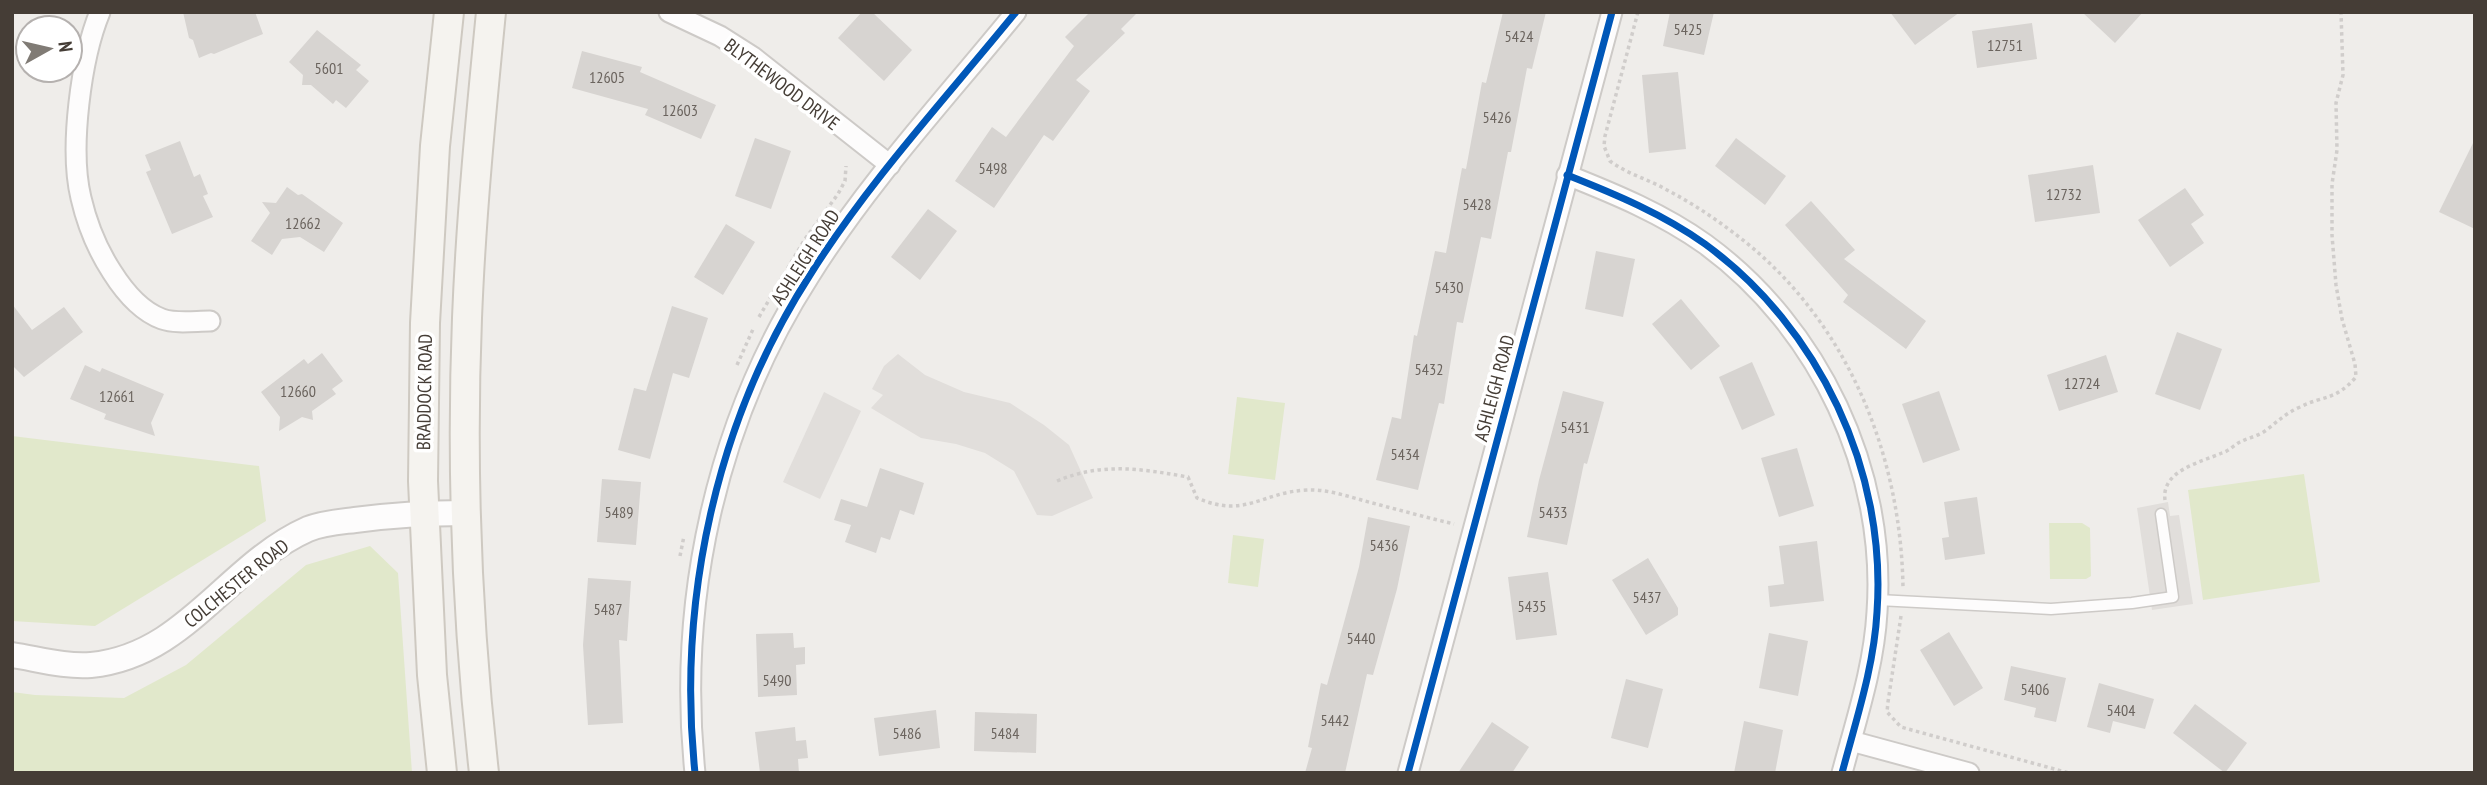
<svg xmlns="http://www.w3.org/2000/svg" width="2487" height="785" font-family="'PT Sans Narrow',sans-serif">
<style>
.green{fill:#e1e8cb}
.parking{fill:#e1dedb}
.building{fill:#d7d4d1}
.lines{fill:none;stroke-linecap:round;stroke-linejoin:round}
.service-casing{stroke:#cdcac7;stroke-width:13}
.minor-casing{stroke:#cdcac7;stroke-width:23}
.tertiary-casing{stroke:#cdcac7;stroke-width:28}
.secondary-casing{stroke:#cec9c1;stroke-width:32}
.path{stroke:#d0cdcb;stroke-width:3.5;stroke-dasharray:3.5 3.5;stroke-linecap:butt}
.service{stroke:#fdfcfc;stroke-width:10}
.minor{stroke:#fdfcfc;stroke-width:19}
.tertiary{stroke:#fdfcfc;stroke-width:24}
.secondary{stroke:#f5f3ef;stroke-width:28}
.cycleway-casing{stroke:#fff;stroke-width:11}
.cycleway{stroke:#0057b8;stroke-width:7}
.labels{text-anchor:middle;dominant-baseline:central;stroke-width:7;stroke-linejoin:round;paint-order:stroke}
.number-label{font-size:16px;fill:#6b645e}
.street-label{font-size:19px;fill:#453d36;stroke:#fff}
</style>
<rect width="100%" height="100%" fill="#efedea"/>
<g class="green">
<path d="M 1237,397 L 1285,403 L 1275,480 L 1228,474 Z"/>
<path d="M 12,436 L 259,466 L 266,521 L 95,626 L 12,621 Z"/>
<path d="M 2304,474 L 2320,582 L 2203,600 L 2188,490 Z"/>
<path d="M 2049,523 L 2082,523 L 2090,528 L 2091,576 L 2086,579 L 2050,579 Z"/>
<path d="M 1233,535 L 1264,539 L 1258,587 L 1228,583 Z"/>
<path d="M 370,546 L 398,573 L 412,773 L 12,773 L 12,692 L 35,695 L 124,698 L 186,665 L 306,565 Z"/>
</g>
<g class="parking">
<path d="M 898,354 L 925,375 L 964,392 L 1010,403 L 1044,425 L 1069,445 L 1093,498 L 1052,516 L 1037,515 L 1014,471 L 985,453 L 956,444 L 921,438 L 871,408 L 883,395 L 872,389 L 884,366 Z"/>
<path d="M 824,392 L 861,411 L 820,499 L 783,482 Z"/>
<path d="M 2168,502 L 2170,516 L 2179,515 L 2193,604 L 2152,610 L 2137,508 Z"/>
</g>
<g class="building">
<path d="M 183,12 L 255,12 L 263,34 L 214,54 L 211,53 L 199,58 L 193,40 L 189,38 Z"/>
<path d="M 862,12 L 872,12 L 912,50 L 884,81 L 838,38 Z"/>
<path d="M 1090,12 L 1138,12 L 1121,29 L 1125,33 L 1076,80 L 1090,91 L 1053,141 L 1044,135 L 994,208 L 955,181 L 992,127 L 1006,137 L 1074,46 L 1065,37 Z"/>
<path d="M 1503,12 L 1546,12 L 1532,69 L 1527,68 L 1511,152 L 1508,152 L 1491,239 L 1481,237 L 1463,323 L 1457,322 L 1444,404 L 1439,403 L 1418,490 L 1376,480 L 1392,417 L 1401,419 L 1414,335 L 1417,336 L 1435,251 L 1446,253 L 1462,168 L 1466,169 L 1482,82 L 1486,83 Z"/>
<path d="M 1670,12 L 1714,12 L 1704,55 L 1663,46 Z"/>
<path d="M 1890,12 L 1960,12 L 1915,45 Z"/>
<path d="M 2082,12 L 2143,12 L 2115,43 Z"/>
<path d="M 2032,23 L 2037,59 L 1977,68 L 1972,31 Z"/>
<path d="M 317,30 L 361,65 L 356,70 L 369,81 L 346,108 L 336,100 L 333,104 L 311,85 L 302,85 L 303,75 L 289,62 Z"/>
<path d="M 582,51 L 642,67 L 640,72 L 716,105 L 701,139 L 645,115 L 648,109 L 572,88 Z"/>
<path d="M 1678,72 L 1686,149 L 1649,153 L 1642,75 Z"/>
<path d="M 755,138 L 791,151 L 771,209 L 735,196 Z"/>
<path d="M 1736,138 L 1786,176 L 1765,205 L 1715,166 Z"/>
<path d="M 2475,139 L 2475,229 L 2439,212 Z"/>
<path d="M 180,141 L 194,177 L 200,174 L 208,194 L 203,196 L 213,217 L 172,234 L 146,172 L 151,170 L 145,155 Z"/>
<path d="M 2093,165 L 2100,213 L 2035,222 L 2028,175 Z"/>
<path d="M 287,187 L 298,195 L 302,194 L 343,223 L 324,252 L 300,237 L 282,239 L 272,255 L 251,241 L 270,213 L 262,202 L 276,203 Z"/>
<path d="M 2185,188 L 2204,215 L 2191,224 L 2204,243 L 2170,267 L 2138,220 Z"/>
<path d="M 1811,201 L 1855,250 L 1844,259 L 1926,321 L 1906,349 L 1843,302 L 1848,295 L 1785,225 Z"/>
<path d="M 928,209 L 957,231 L 920,280 L 891,257 Z"/>
<path d="M 726,224 L 755,242 L 723,295 L 694,277 Z"/>
<path d="M 1596,251 L 1635,259 L 1623,317 L 1585,309 Z"/>
<path d="M 1681,299 L 1720,346 L 1691,370 L 1652,324 Z"/>
<path d="M 12,304 L 32,330 L 64,307 L 83,332 L 24,377 L 12,365 Z"/>
<path d="M 672,306 L 708,318 L 689,378 L 673,373 L 650,459 L 618,450 L 634,388 L 646,391 Z"/>
<path d="M 2177,332 L 2222,349 L 2200,410 L 2155,394 Z"/>
<path d="M 322,353 L 343,381 L 332,389 L 336,394 L 312,411 L 313,420 L 302,417 L 279,431 L 280,417 L 261,392 L 304,359 L 308,364 Z"/>
<path d="M 2106,355 L 2118,392 L 2059,411 L 2047,375 Z"/>
<path d="M 1752,362 L 1775,415 L 1742,430 L 1719,377 Z"/>
<path d="M 85,365 L 100,372 L 102,368 L 164,394 L 151,423 L 155,436 L 104,419 L 106,414 L 70,399 Z"/>
<path d="M 1563,391 L 1604,402 L 1587,464 L 1584,463 L 1567,545 L 1527,537 L 1539,480 Z"/>
<path d="M 1939,391 L 1960,450 L 1923,463 L 1902,404 Z"/>
<path d="M 1797,448 L 1814,506 L 1779,517 L 1761,458 Z"/>
<path d="M 880,468 L 924,483 L 914,515 L 900,510 L 890,540 L 881,537 L 876,553 L 845,542 L 851,525 L 834,520 L 841,499 L 867,507 Z"/>
<path d="M 602,479 L 641,482 L 636,545 L 597,542 Z"/>
<path d="M 1977,497 L 1985,554 L 1945,560 L 1942,538 L 1949,537 L 1944,502 Z"/>
<path d="M 1368,517 L 1410,526 L 1397,589 L 1373,675 L 1367,674 L 1345,773 L 1305,773 L 1312,748 L 1308,747 L 1321,683 L 1327,685 L 1359,567 Z"/>
<path d="M 1817,541 L 1824,601 L 1770,607 L 1768,586 L 1784,584 L 1779,546 Z"/>
<path d="M 1648,558 L 1678,608 L 1678,615 L 1646,635 L 1612,580 Z"/>
<path d="M 1548,572 L 1557,635 L 1516,640 L 1508,577 Z"/>
<path d="M 588,578 L 631,581 L 627,641 L 619,640 L 623,723 L 588,725 L 583,645 Z"/>
<path d="M 1949,632 L 1983,688 L 1954,706 L 1920,650 Z"/>
<path d="M 793,633 L 794,648 L 805,647 L 805,664 L 796,665 L 797,695 L 758,697 L 756,634 Z"/>
<path d="M 1769,633 L 1808,641 L 1798,696 L 1759,688 Z"/>
<path d="M 2011,666 L 2066,678 L 2056,722 L 2034,717 L 2036,708 L 2004,700 Z"/>
<path d="M 1626,679 L 1663,689 L 1648,748 L 1611,738 Z"/>
<path d="M 2099,683 L 2154,699 L 2145,729 L 2113,721 L 2110,733 L 2087,727 Z"/>
<path d="M 2195,704 L 2247,743 L 2225,773 L 2173,733 Z"/>
<path d="M 936,710 L 940,748 L 879,756 L 874,718 Z"/>
<path d="M 975,712 L 1037,714 L 1036,753 L 974,751 Z"/>
<path d="M 1744,721 L 1783,730 L 1775,773 L 1734,773 Z"/>
<path d="M 1492,722 L 1529,747 L 1512,773 L 1458,773 Z"/>
<path d="M 795,727 L 796,741 L 806,740 L 808,758 L 798,759 L 799,773 L 760,773 L 755,732 Z"/>
</g>
<g class="lines">
<g class="service-casing">
<path id="service" d="M 1878,600 L 2051,609 L 2132,603 L 2173,597 L 2161,514"/>
</g>
<g class="minor-casing">
<g id="minor">
<path d="M 100,12 C 81,58 69,149 81,198 C 87,224 97,249 112,272 C 124,291 140,311 162,319 C 176,324 195,321 210,321"/>
<path d="M 669,12 L 720,36 L 753,57 L 890,165"/>
<path d="M 1567,175 C 1615,194 1663,214 1705,244 C 1819,327 1887,471 1877,612 C 1874,667 1856,720 1842,773"/>
<path d="M 1851,741 L 1969,773"/>
<path d="M 695,773 C 677,601 716,421 810,275 C 869,181 946,98 1016,12"/>
<path d="M 1408,773 L 1612,12"/>
</g>
</g>
<g class="tertiary-casing">
<path id="tertiary" d="M 12,655 C 38,659 65,667 91,665 C 186,656 227,565 308,529 C 323,523 339,522 355,520 C 392,515 429,513 466,513"/>
</g>
<g class="secondary-casing">
<g id="secondary">
<path d="M 442,773 L 432,675 L 423,481 L 425,323 L 435,146 L 449,12"/>
<path d="M 484,773 C 467,622 461,470 467,318 C 471,216 481,114 491,12"/>
</g>
</g>
<g class="path">
<path d="M 1638,12 L 1605,136 L 1604,146 L 1610,161 C 1627,174 1648,179 1667,190 C 1692,203 1716,219 1739,237 C 1847,320 1901,454 1903,588"/>
<path d="M 759,317 L 805,239 L 838,194 L 845,181 L 846,166"/>
<path d="M 737,365 L 754,327"/>
<path d="M 1057,481 C 1102,462 1142,469 1188,477 L 1197,498 C 1246,519 1261,492 1307,490 C 1326,489 1347,496 1365,501 C 1395,509 1425,517 1454,524"/>
<path d="M 2165,500 C 2161,470 2202,462 2222,453 C 2229,451 2234,445 2240,442 C 2248,438 2258,436 2265,431 C 2277,422 2286,413 2300,407 C 2324,395 2335,401 2356,377 L 2355,364 L 2342,319 L 2336,285 L 2332,235 L 2332,184 L 2337,150 L 2336,103 L 2343,75 L 2341,12"/>
<path d="M 680,556 L 684,536"/>
<path d="M 1901,616 L 1888,702 L 1887,712 L 1901,727 L 1908,729 L 2069,773"/>
</g>
<use href="#service" class="service"/>
<use href="#minor" class="minor"/>
<use href="#tertiary" class="tertiary"/>
<use href="#secondary" class="secondary"/>
<g class="cycleway-casing">
<g id="cycleway">
<path d="M 1567,175 C 1615,194 1663,214 1705,244 C 1819,327 1887,471 1877,612 C 1874,667 1856,720 1842,773"/>
<path d="M 695,773 C 677,601 716,421 810,275 C 869,181 946,98 1016,12"/>
<path d="M 1408,773 L 1612,12"/>
</g>
</g>
<use href="#cycleway" class="cycleway"/>
</g>
<g class="labels">
<g class="number-label">
<text x="1688" y="29">5425</text>
<text x="1519" y="36">5424</text>
<text x="2005" y="45">12751</text>
<text x="329" y="68">5601</text>
<text x="607" y="77">12605</text>
<text x="680" y="110">12603</text>
<text x="1497" y="117">5426</text>
<text x="993" y="168">5498</text>
<text x="2064" y="194">12732</text>
<text x="1477" y="204">5428</text>
<text x="303" y="223">12662</text>
<text x="1449" y="287">5430</text>
<text x="1429" y="369">5432</text>
<text x="2082" y="383">12724</text>
<text x="298" y="391">12660</text>
<text x="117" y="396">12661</text>
<text x="1575" y="427">5431</text>
<text x="1405" y="454">5434</text>
<text x="619" y="512">5489</text>
<text x="1553" y="512">5433</text>
<text x="1384" y="545">5436</text>
<text x="1647" y="597">5437</text>
<text x="1532" y="606">5435</text>
<text x="608" y="609">5487</text>
<text x="1361" y="638">5440</text>
<text x="777" y="680">5490</text>
<text x="2035" y="689">5406</text>
<text x="2121" y="710">5404</text>
<text x="1335" y="720">5442</text>
<text x="907" y="733">5486</text>
<text x="1005" y="733">5484</text>
</g>
<g class="street-label">
<text transform="translate(782 84) rotate(37)">BLYTHEWOOD DRIVE</text>
<text transform="translate(805 257) rotate(-57)">ASHLEIGH ROAD</text>
<text transform="translate(1494 388) rotate(-75)">ASHLEIGH ROAD</text>
<text transform="translate(424 392) rotate(-89)">BRADDOCK ROAD</text>
<text transform="translate(236 583) rotate(-39)">COLCHESTER ROAD</text>
</g>
</g>
<rect width="2487" height="785" fill="none" stroke="#453d36" stroke-width="28"/>
<g transform="translate(49 49) rotate(82)"><circle r="33" fill="#ffffff" stroke="#b5b1af" stroke-width="2"/>
<path d="M0-5L12 26L0 18L-12 26Z" fill="#807b75"/>
<text y="-10" font-size="19" font-weight="bold" text-anchor="middle" fill="#453d36">N</text>
</g>
</svg>
